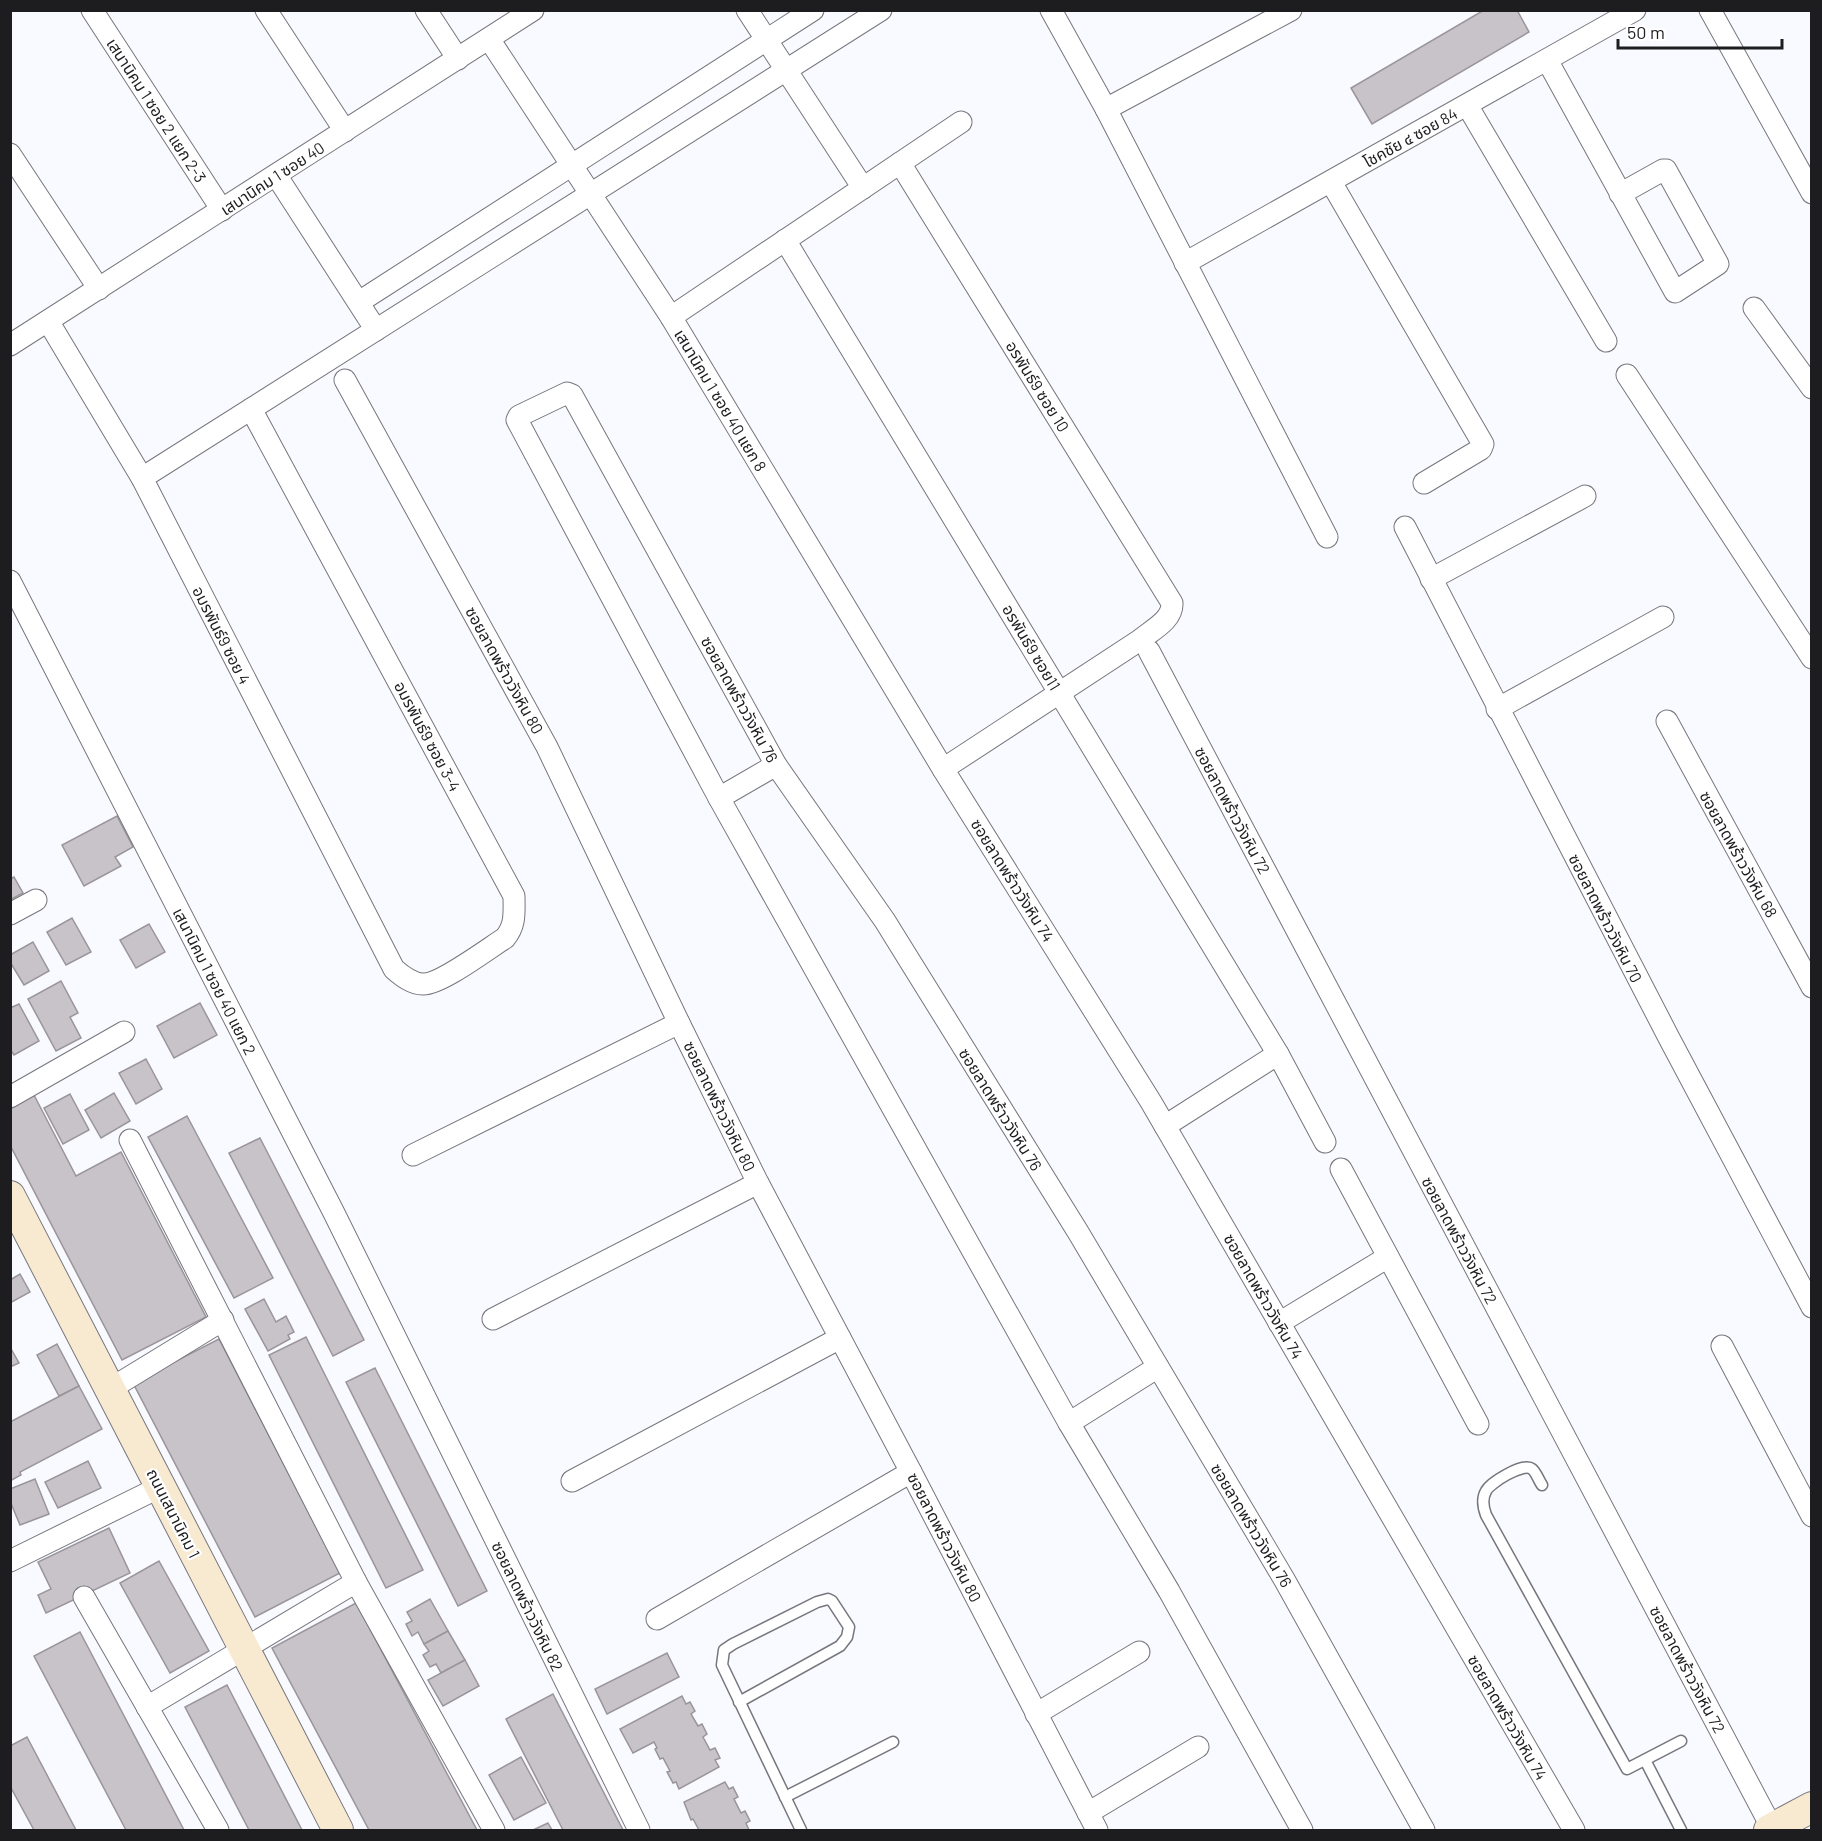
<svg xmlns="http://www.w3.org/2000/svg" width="1822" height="1841" font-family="Barlow,'Noto Sans Thai',sans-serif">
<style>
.building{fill:#c8c2c9;stroke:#9a949b;stroke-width:1.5}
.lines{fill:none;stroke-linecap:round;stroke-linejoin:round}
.lane-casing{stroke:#76767d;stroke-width:13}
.street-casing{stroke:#76767d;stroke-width:23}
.secondary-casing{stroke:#76767d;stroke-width:32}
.lane{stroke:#fff;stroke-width:10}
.street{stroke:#fff;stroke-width:21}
.secondary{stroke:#f8e9d1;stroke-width:30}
.labels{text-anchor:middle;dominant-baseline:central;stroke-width:4.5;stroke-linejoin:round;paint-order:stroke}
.street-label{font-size:16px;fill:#1d1d20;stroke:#fff}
</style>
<rect width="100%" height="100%" fill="#f9faff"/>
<g class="building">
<path d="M 1484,10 L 1517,10 L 1529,32 L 1372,124 L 1351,88 Z"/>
<path d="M 117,816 L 133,847 L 115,857 L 121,866 L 84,886 L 62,845 Z"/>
<path d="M 14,877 L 23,893 L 10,900 L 10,879 Z"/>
<path d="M 72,918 L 91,952 L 66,965 L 47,932 Z"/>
<path d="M 149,924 L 165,952 L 136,968 L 120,940 Z"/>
<path d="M 33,942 L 49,971 L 24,985 L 10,962 L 10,955 Z"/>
<path d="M 61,981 L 78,1013 L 70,1017 L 81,1038 L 56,1051 L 28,999 Z"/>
<path d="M 200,1003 L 217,1035 L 174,1058 L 157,1026 Z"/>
<path d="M 19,1004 L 39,1041 L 14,1055 L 10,1049 L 10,1008 Z"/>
<path d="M 146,1059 L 162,1089 L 136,1104 L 119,1073 Z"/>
<path d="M 114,1093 L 130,1121 L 101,1138 L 85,1110 Z"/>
<path d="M 70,1094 L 89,1130 L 63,1144 L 44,1108 Z"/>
<path d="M 34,1095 L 76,1176 L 121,1152 L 206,1317 L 122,1360 L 10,1145 L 10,1107 Z"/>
<path d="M 187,1116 L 273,1278 L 234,1298 L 148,1137 Z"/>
<path d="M 260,1138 L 364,1340 L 333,1356 L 229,1153 Z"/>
<path d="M 20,1274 L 30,1292 L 10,1303 L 10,1280 Z"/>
<path d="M 264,1299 L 276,1322 L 286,1316 L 294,1332 L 288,1335 L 290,1339 L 268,1351 L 245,1309 Z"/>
<path d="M 306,1337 L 423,1570 L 386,1588 L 269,1355 Z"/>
<path d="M 219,1339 L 340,1573 L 255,1617 L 133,1383 Z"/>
<path d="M 57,1344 L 79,1386 L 59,1396 L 37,1355 Z"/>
<path d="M 10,1347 L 19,1363 L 10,1367 Z"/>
<path d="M 375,1368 L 487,1591 L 458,1606 L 346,1382 Z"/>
<path d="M 79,1386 L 102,1429 L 20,1472 L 21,1475 L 10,1481 L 10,1422 Z"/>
<path d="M 88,1461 L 101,1488 L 58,1508 L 45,1482 Z"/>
<path d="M 35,1479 L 49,1514 L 20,1525 L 10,1501 L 10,1489 Z"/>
<path d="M 109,1528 L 130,1573 L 46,1613 L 38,1595 L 51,1589 L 38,1562 Z"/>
<path d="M 159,1561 L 209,1651 L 170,1673 L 120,1583 Z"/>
<path d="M 430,1599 L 448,1631 L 424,1644 L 418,1632 L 412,1636 L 406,1624 L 412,1621 L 407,1612 Z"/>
<path d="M 356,1603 L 477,1830 L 369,1830 L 272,1648 Z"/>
<path d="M 448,1631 L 465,1660 L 441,1673 L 436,1664 L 430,1667 L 423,1655 L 429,1651 L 424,1644 Z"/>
<path d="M 80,1632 L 184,1830 L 126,1830 L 34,1656 Z"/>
<path d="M 667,1653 L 679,1677 L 607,1714 L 595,1689 Z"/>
<path d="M 465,1660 L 479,1686 L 443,1706 L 428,1680 Z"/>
<path d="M 227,1685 L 302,1830 L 249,1830 L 185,1707 Z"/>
<path d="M 553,1694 L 623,1830 L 563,1830 L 506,1719 Z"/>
<path d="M 682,1696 L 686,1704 L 690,1702 L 695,1711 L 691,1714 L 698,1726 L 702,1724 L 707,1734 L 703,1737 L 710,1750 L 715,1748 L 720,1758 L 715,1760 L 719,1767 L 679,1789 L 676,1782 L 673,1783 L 667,1772 L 670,1771 L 663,1758 L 660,1759 L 655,1749 L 657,1748 L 654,1742 L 633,1753 L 620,1729 Z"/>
<path d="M 27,1737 L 76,1830 L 34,1830 L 10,1786 L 10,1746 Z"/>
<path d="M 521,1757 L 546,1803 L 514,1820 L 489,1775 Z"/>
<path d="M 725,1782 L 729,1789 L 733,1787 L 738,1797 L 734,1799 L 741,1813 L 745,1811 L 750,1821 L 746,1823 L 749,1830 L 699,1830 L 693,1819 L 691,1820 L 684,1802 Z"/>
<path d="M 548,1823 L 552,1830 L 533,1830 Z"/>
</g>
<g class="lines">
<g class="lane-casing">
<g id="lane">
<path d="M 1542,1485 C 1539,1481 1536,1472 1532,1469 C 1523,1462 1490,1483 1486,1491 C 1482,1498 1483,1507 1486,1515 L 1627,1769 L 1681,1741"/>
<path d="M 739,1702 L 840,1646 L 847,1637 L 849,1627 L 832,1601 L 828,1599 L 817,1602 L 733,1644 L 724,1650 L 722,1665 L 801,1830"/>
<path d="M 1645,1760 L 1681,1830"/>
<path d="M 785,1797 L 893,1742"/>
</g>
</g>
<g class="street-casing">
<g id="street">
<path d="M 92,10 L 222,210"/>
<path d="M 266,10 L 345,131"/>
<path d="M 426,10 L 458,59"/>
<path d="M 747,10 L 863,188"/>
<path d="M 1051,10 L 1106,109 L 1327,537"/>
<path d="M 1710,10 L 1812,193"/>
<path d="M 489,39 L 671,317 L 943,769 L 1151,1102 L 1574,1830"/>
<path d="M 1547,60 L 1675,292 L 1718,264 L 1666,170 L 1663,170 L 1620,194"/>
<path d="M 1467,105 L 1606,341"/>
<path d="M 1106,109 L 1291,10"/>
<path d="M 10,154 L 99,289"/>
<path d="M 900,163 L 1172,603 C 1173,620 1152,630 1140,640 L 943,769"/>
<path d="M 276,175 L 376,330"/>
<path d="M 1331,182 L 1483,444 L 1481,449 L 1424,483"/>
<path d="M 785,240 L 1278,1054 L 1325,1142"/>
<path d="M 1185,263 L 1635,10"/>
<path d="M 359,302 L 813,10"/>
<path d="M 1754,308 L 1812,388"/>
<path d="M 671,317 L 961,122"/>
<path d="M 48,321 L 142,478 L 394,969 C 402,976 412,984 423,984 C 440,985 489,948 505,938 C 516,925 514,912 514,896 L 251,409"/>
<path d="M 10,345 L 533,10"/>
<path d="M 1627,375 L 1812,658"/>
<path d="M 345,380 L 547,747 L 679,1023 L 758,1183 L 911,1472 L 1097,1830"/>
<path d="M 142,478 L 881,10"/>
<path d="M 1405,527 L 1669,1038 L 1812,1307"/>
<path d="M 1431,579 L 1585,496"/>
<path d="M 10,581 L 334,1213 L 639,1830"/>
<path d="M 1149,651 L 1773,1830"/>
<path d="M 1497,709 L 1663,617"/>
<path d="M 1667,721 L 1812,987"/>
<path d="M 719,798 L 776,765"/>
<path d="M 10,914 L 36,900"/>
<path d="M 10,1097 L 124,1032"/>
<path d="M 1165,1126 L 1278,1054"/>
<path d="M 130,1140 L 356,1582 L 494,1830"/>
<path d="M 413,1155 L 679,1023"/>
<path d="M 1341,1169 L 1478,1424"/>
<path d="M 493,1319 L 758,1183"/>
<path d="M 1279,1323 L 1388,1257"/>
<path d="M 1722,1346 L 1812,1516"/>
<path d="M 110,1389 L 223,1320"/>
<path d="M 1069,1423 L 1158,1367"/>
<path d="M 572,1481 L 840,1338"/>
<path d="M 10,1561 L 160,1487"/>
<path d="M 84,1597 L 218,1830"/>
<path d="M 657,1619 L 911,1472"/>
<path d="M 147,1707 L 356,1582"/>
<path d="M 1036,1714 L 1139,1652"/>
<path d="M 1088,1813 L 1198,1747"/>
<path d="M 1302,1830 L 1169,1591 L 1069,1423 L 719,798 L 517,420 L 519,416 L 567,393 L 572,395 L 776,765 L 885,921 L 1078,1232 L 1284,1579 L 1424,1830"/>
</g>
</g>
<g class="secondary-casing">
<g id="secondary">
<path d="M 10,1196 L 338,1830"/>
<path d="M 1769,1830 L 1812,1807"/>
</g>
</g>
<use href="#lane" class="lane"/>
<use href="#street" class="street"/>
<use href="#secondary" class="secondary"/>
</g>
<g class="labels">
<g class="street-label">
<text transform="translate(157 110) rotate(57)">เสนานิคม 1 ซอย 2 แยก 2-3</text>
<text transform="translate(1410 137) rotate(-29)">โชคชัย ๔ ซอย 84</text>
<text transform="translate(272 178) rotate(-33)">เสนานิคม 1 ซอย 40</text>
<text transform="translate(1038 386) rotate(58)">อรพันธ์9 ซอย 10</text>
<text transform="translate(721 400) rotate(59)">เสนานิคม 1 ซอย 40 แยก 8</text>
<text transform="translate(222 635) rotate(63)">อมรพันธ์9 ซอย 4</text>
<text transform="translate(1032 647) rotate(59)">อรพันธ์9 ซอย11</text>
<text transform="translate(505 670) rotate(61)">ซอยลาดพร้าววังหิน 80</text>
<text transform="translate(740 699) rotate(61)">ซอยลาดพร้าววังหิน 76</text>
<text transform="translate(428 736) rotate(62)">อมรพันธ์9 ซอย 3-4</text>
<text transform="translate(1233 810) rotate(62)">ซอยลาดพร้าววังหิน 72</text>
<text transform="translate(1739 854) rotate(61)">ซอยลาดพร้าววังหิน 68</text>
<text transform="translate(1013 880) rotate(58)">ซอยลาดพร้าววังหิน 74</text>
<text transform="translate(1606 918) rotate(63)">ซอยลาดพร้าววังหิน 70</text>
<text transform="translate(215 981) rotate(63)">เสนานิคม 1 ซอย 40 แยก 2</text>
<text transform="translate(720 1106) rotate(64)">ซอยลาดพร้าววังหิน 80</text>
<text transform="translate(1001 1109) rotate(58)">ซอยลาดพร้าววังหิน 76</text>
<text transform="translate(1460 1240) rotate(62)">ซอยลาดพร้าววังหิน 72</text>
<text transform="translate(1264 1296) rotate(60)">ซอยลาดพร้าววังหิน 74</text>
<text transform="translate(174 1513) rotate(63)">ถนนเสนานิคม 1</text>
<text transform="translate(1252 1525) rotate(59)">ซอยลาดพร้าววังหิน 76</text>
<text transform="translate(945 1537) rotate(63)">ซอยลาดพร้าววังหิน 80</text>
<text transform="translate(528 1606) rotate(64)">ซอยลาดพร้าววังหิน 82</text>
<text transform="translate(1688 1669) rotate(62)">ซอยลาดพร้าววังหิน 72</text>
<text transform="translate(1508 1717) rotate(60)">ซอยลาดพร้าววังหิน 74</text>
</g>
</g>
<rect width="1822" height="1841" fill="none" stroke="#1d1d20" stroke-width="24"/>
<path d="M1618 39v9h164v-9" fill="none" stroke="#1d1d20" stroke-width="3"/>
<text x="1627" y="39" font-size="18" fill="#1d1d20" stroke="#ffffff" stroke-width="4.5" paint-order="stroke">50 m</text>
</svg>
